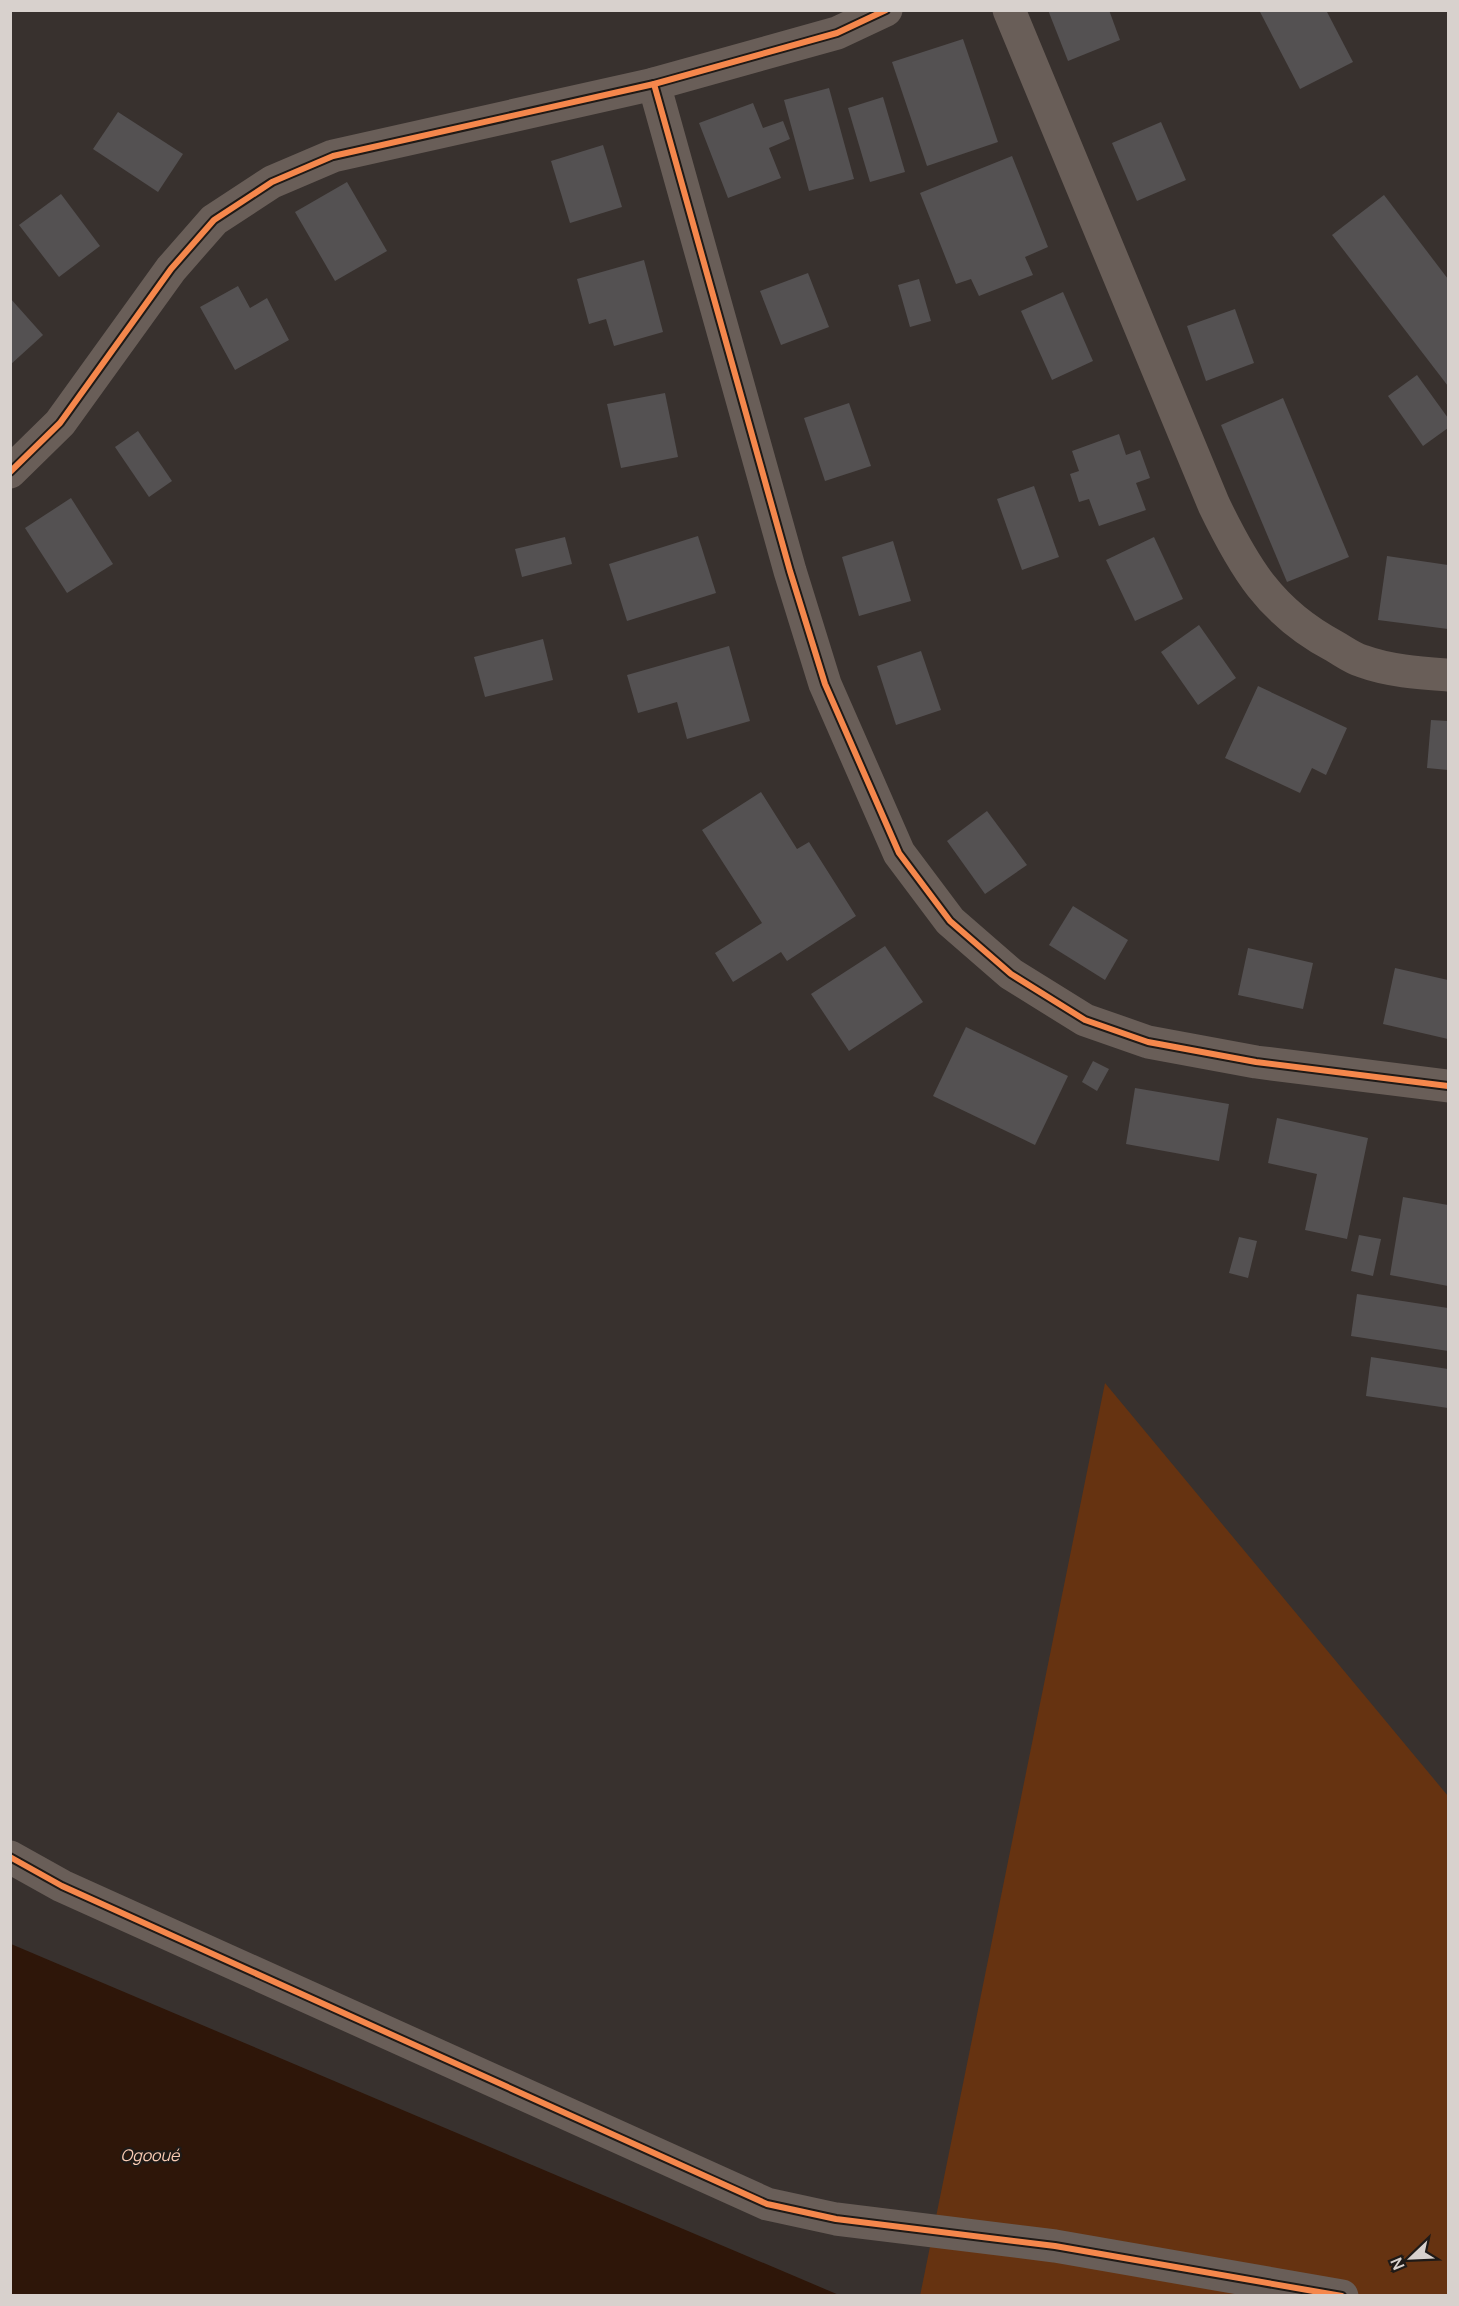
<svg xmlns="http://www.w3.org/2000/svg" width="1459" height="2306" font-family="Manrope,sans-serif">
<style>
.green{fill:#631}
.water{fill:#2e1609}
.building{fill:#545152}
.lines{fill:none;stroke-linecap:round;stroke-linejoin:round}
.minor{stroke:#695e58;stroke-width:33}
.cycleway-casing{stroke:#1f1a17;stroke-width:10}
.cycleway{stroke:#f5874c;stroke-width:6}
.labels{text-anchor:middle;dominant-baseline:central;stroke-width:4.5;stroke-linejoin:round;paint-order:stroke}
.water-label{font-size:16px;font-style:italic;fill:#faccb4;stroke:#1f1a17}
</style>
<rect width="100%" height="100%" fill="#38312e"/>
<path class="green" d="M 1105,1383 L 1448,1796 L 1448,2295 L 920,2296 Z"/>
<path class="water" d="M 11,1944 L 839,2295 L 11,2295 Z"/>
<g class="building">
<path d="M 1048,10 L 1109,10 L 1120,40 L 1068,61 Z"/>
<path d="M 1259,10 L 1326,10 L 1353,62 L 1300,89 Z"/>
<path d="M 963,39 L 998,142 L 927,166 L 892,62 Z"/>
<path d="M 829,88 L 854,179 L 809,191 L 784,100 Z"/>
<path d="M 883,97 L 905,172 L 870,182 L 848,108 Z"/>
<path d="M 753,103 L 763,128 L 783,121 L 790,139 L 769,148 L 781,178 L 728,198 L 699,123 Z"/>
<path d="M 118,112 L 183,154 L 158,192 L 93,149 Z"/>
<path d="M 1161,122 L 1186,180 L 1137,201 L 1112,143 Z"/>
<path d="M 603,145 L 622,207 L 570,223 L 551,161 Z"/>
<path d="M 1012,156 L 1048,247 L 1025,257 L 1033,275 L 979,296 L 971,279 L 956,284 L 920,193 Z"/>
<path d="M 347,182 L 387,251 L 335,281 L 295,212 Z"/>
<path d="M 61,194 L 100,246 L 59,277 L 19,225 Z"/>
<path d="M 1384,195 L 1448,279 L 1448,386 L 1332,235 Z"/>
<path d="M 644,260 L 663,332 L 614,346 L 606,319 L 589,324 L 577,279 Z"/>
<path d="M 808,273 L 829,327 L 781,345 L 760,291 Z"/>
<path d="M 919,279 L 931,321 L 910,327 L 898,285 Z"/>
<path d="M 238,286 L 250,308 L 267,298 L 289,340 L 235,370 L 200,307 Z"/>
<path d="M 1063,292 L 1093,361 L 1052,380 L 1021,311 Z"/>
<path d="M 10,298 L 43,335 L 10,365 Z"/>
<path d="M 1235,309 L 1254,363 L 1206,381 L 1187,326 Z"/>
<path d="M 1417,375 L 1448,418 L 1448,428 L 1423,446 L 1388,396 Z"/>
<path d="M 665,393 L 678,457 L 621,468 L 607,404 Z"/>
<path d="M 1283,398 L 1349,557 L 1287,582 L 1221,425 Z"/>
<path d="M 849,403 L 871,466 L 825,481 L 804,418 Z"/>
<path d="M 138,431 L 172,481 L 149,497 L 115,447 Z"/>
<path d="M 1119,434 L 1126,455 L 1140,450 L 1150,478 L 1136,483 L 1146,510 L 1099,526 L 1089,499 L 1079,502 L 1070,474 L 1079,471 L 1072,451 Z"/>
<path d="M 1034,486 L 1059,557 L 1022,570 L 997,499 Z"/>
<path d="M 71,498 L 113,564 L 67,593 L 25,528 Z"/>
<path d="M 698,536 L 716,593 L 627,621 L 609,564 Z"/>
<path d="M 565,537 L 572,564 L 522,577 L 515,549 Z"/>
<path d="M 1154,537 L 1183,599 L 1135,621 L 1106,560 Z"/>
<path d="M 893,541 L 911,601 L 859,616 L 842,557 Z"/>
<path d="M 1387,556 L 1448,565 L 1448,629 L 1378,620 Z"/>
<path d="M 1199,625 L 1236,678 L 1198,705 L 1161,652 Z"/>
<path d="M 543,639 L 553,680 L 485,697 L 474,657 Z"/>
<path d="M 729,646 L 750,721 L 687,739 L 677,702 L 638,713 L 627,675 Z"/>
<path d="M 921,651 L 941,710 L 896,725 L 877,666 Z"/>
<path d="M 1258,686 L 1347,728 L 1326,775 L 1312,768 L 1300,793 L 1225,758 Z"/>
<path d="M 1431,720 L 1448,721 L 1448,770 L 1427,768 Z"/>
<path d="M 761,792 L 797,849 L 809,842 L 856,916 L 787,961 L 781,952 L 733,982 L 715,953 L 762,923 L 702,830 Z"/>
<path d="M 987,811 L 1027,865 L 985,894 L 947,841 Z"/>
<path d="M 1073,906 L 1128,940 L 1105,980 L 1049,945 Z"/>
<path d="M 885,946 L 923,1002 L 849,1051 L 811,994 Z"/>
<path d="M 1248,948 L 1313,963 L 1303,1009 L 1238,995 Z"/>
<path d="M 1395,968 L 1448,980 L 1448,1039 L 1383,1024 Z"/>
<path d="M 966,1027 L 1068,1076 L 1035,1145 L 933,1096 Z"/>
<path d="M 1093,1061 L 1109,1069 L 1097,1091 L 1082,1082 Z"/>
<path d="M 1135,1088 L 1229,1104 L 1219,1161 L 1126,1144 Z"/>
<path d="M 1277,1118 L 1368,1138 L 1347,1239 L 1305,1230 L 1317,1174 L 1268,1163 Z"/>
<path d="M 1403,1197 L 1448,1205 L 1448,1286 L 1390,1275 Z"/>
<path d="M 1359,1235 L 1381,1239 L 1373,1276 L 1351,1271 Z"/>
<path d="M 1239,1237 L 1257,1241 L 1248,1278 L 1229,1273 Z"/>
<path d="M 1357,1294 L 1448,1308 L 1448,1351 L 1351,1336 Z"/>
<path d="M 1371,1357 L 1448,1369 L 1448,1408 L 1366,1396 Z"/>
</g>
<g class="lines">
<g class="minor">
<path d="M 1009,10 L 1214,505 C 1244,567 1270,612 1334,646 C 1343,651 1352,658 1362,661 C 1389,671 1420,673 1448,675"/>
<path d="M 654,84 L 790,571 L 825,684 L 899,853 L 950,921 L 1011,974 L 1085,1020 L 1148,1042 L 1256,1062 L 1448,1086"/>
<path d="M 10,472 L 60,423 L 171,269 L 214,220 L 272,182 L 333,156 L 654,84 L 837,33 L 886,10"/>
<path d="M 10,1857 L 62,1886 L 767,2204 L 836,2219 L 1055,2246 L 1342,2296"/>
</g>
<g class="cycleway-casing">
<g id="cycleway">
<path d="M 654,84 L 790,571 L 825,684 L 899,853 L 950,921 L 1011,974 L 1085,1020 L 1148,1042 L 1256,1062 L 1448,1086"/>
<path d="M 10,472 L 60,423 L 171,269 L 214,220 L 272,182 L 333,156 L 654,84 L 837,33 L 886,10"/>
<path d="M 10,1857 L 62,1886 L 767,2204 L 836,2219 L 1055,2246 L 1342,2296"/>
</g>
</g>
<use href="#cycleway" class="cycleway"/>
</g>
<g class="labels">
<g class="water-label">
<text x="150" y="2155">Ogooué</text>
</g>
</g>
<rect width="1459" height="2306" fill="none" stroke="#d8d1cd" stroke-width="24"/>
<g transform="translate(1411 2258) rotate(247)" stroke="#1f1a17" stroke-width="4.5" paint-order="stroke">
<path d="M0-4.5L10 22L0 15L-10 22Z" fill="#d8d1cd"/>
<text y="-9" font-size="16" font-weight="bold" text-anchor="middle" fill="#d8d1cd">N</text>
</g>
</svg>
